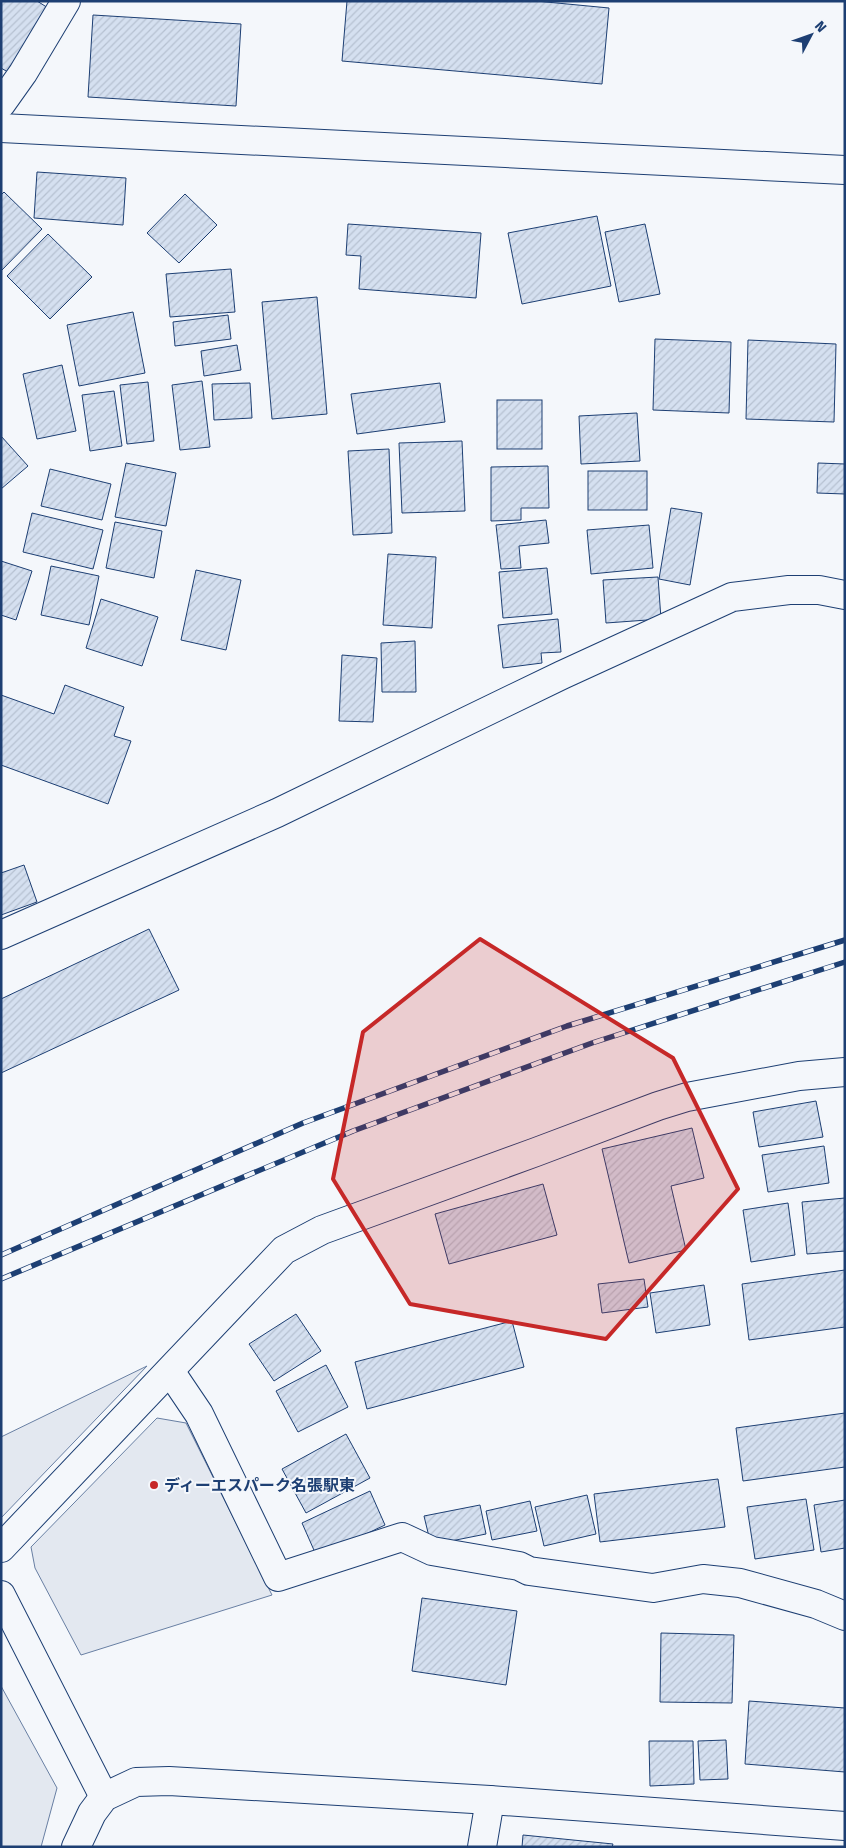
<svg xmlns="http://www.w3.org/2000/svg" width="846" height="1848" font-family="'Fira Sans','Noto Sans JP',sans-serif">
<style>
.parking{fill:#e3e8f0;stroke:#687fa3}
.building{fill:url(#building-hatch);stroke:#1d3f73}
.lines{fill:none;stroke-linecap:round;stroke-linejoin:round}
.minor-casing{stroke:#1d3f73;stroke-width:30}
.minor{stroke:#f4f7fb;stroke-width:28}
.rail-casing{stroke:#1d3f73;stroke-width:5.5}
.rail{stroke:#f4f7fb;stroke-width:4;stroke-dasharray:11;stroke-linecap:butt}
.marked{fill:#c62828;fill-opacity:0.2;stroke:#c62828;stroke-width:4;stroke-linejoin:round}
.poi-dot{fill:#c62828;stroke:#f4f7fb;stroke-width:2}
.labels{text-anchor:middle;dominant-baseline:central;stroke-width:4;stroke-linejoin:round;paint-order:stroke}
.poi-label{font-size:16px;font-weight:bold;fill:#1d3f73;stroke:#f4f7fb;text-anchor:start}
</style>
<defs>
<pattern id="building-hatch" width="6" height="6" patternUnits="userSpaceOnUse" patternTransform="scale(1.25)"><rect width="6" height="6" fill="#d5e0f0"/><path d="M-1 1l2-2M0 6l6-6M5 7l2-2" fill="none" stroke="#b6c1d1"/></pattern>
</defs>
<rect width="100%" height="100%" fill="#f4f7fb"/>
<g class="parking">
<path d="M 147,1366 L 1,1518 L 1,1437 Z"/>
<path d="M 157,1418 L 186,1423 L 272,1595 L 81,1655 L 35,1568 L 31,1547 Z"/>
<path d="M 1,1686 L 57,1788 L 41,1847 L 1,1847 Z"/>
</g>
<g class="building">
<path d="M 1,1 L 37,1 L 53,11 L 13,75 L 1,68 Z"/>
<path d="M 347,1 L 536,1 L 609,8 L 602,84 L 342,61 Z"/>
<path d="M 93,15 L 241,24 L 236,106 L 88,97 Z"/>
<path d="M 37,172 L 126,178 L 123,225 L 34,218 Z"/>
<path d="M 4,192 L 42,229 L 1,271 L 1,195 Z"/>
<path d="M 185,194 L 217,225 L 179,263 L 147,233 Z"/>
<path d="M 597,216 L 611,286 L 522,304 L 508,233 Z"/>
<path d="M 348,224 L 481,233 L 476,298 L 359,289 L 361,256 L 346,255 Z"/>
<path d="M 645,224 L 660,294 L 619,302 L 605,232 Z"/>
<path d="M 48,234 L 92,277 L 50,319 L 7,276 Z"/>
<path d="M 231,269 L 235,312 L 170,317 L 166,274 Z"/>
<path d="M 317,297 L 327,414 L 272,419 L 262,302 Z"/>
<path d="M 133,312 L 145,373 L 79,386 L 67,325 Z"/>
<path d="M 228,315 L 231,339 L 175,346 L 173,322 Z"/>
<path d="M 655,339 L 731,342 L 729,413 L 653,410 Z"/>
<path d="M 748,340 L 836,344 L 834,422 L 746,419 Z"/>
<path d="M 237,345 L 241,370 L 204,376 L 201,351 Z"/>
<path d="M 62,365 L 76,431 L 37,439 L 23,374 Z"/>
<path d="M 202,381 L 210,447 L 180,450 L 172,385 Z"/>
<path d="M 148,382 L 154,441 L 127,444 L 120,385 Z"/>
<path d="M 250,383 L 252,418 L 214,420 L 212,384 Z"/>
<path d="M 440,383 L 445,422 L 357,434 L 351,394 Z"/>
<path d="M 114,391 L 122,446 L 90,451 L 82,395 Z"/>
<rect x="497" y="400" width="45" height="49"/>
<path d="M 637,413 L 640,461 L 581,464 L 579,416 Z"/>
<path d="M 1,436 L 28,466 L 1,489 Z"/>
<path d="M 462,441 L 465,511 L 402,513 L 399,443 Z"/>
<path d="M 389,449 L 392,533 L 353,535 L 348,451 Z"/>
<path d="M 126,463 L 176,473 L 166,526 L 115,517 Z"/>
<path d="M 818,463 L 845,464 L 845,494 L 817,493 Z"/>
<path d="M 548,466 L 549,508 L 521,508 L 521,520 L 491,521 L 491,467 Z"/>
<path d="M 50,469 L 111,484 L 102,520 L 41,506 Z"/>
<rect x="588" y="471" width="59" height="39"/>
<path d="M 671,508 L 702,513 L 690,585 L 659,579 Z"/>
<path d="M 32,513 L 103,530 L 93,569 L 23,552 Z"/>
<path d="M 546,520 L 549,543 L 519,546 L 521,568 L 501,569 L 496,525 Z"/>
<path d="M 115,522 L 162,531 L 154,578 L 106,568 Z"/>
<path d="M 649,525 L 653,568 L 591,574 L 587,530 Z"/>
<path d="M 388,554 L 436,557 L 432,628 L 383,625 Z"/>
<path d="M 1,561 L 32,571 L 16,620 L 1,615 Z"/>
<path d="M 51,566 L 99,576 L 89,625 L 41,615 Z"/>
<path d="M 547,568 L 552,614 L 503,618 L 499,572 Z"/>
<path d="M 196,570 L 241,580 L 226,650 L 181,640 Z"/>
<path d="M 658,577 L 661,619 L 606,623 L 603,580 Z"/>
<path d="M 101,599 L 158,617 L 142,666 L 86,648 Z"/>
<path d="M 558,619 L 561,652 L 541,653 L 542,663 L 503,668 L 498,625 Z"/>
<path d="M 415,641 L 416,692 L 382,692 L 381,643 Z"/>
<path d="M 342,655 L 377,658 L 373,722 L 339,721 Z"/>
<path d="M 65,685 L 124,707 L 114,736 L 131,741 L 108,804 L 1,765 L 1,695 L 54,714 Z"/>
<path d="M 24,865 L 37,902 L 1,915 L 1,873 Z"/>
<path d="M 149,929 L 179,990 L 1,1073 L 1,999 Z"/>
<path d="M 816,1101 L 823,1137 L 759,1147 L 753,1112 Z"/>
<path d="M 692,1128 L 704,1178 L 671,1186 L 686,1250 L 629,1263 L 602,1149 Z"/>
<path d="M 824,1146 L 829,1183 L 768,1192 L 762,1155 Z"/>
<path d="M 543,1184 L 557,1235 L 449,1264 L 435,1214 Z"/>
<path d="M 845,1198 L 845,1251 L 807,1254 L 802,1202 Z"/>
<path d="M 788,1203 L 795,1255 L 751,1262 L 743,1210 Z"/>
<path d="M 845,1270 L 845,1327 L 749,1340 L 742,1284 Z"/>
<path d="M 644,1279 L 648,1307 L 602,1313 L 598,1284 Z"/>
<path d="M 704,1285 L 710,1325 L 656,1333 L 650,1293 Z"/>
<path d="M 296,1314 L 321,1351 L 274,1381 L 249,1344 Z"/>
<path d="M 512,1321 L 524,1367 L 367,1409 L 355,1362 Z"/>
<path d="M 326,1365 L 348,1407 L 298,1432 L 276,1391 Z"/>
<path d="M 845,1413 L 845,1467 L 743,1481 L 736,1428 Z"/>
<path d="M 346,1434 L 370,1478 L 306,1513 L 282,1469 Z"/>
<path d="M 718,1479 L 725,1527 L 600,1542 L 594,1494 Z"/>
<path d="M 370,1491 L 385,1525 L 317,1557 L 302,1523 Z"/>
<path d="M 587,1495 L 596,1534 L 544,1546 L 535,1507 Z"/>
<path d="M 806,1499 L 814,1550 L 755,1559 L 747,1507 Z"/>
<path d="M 845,1500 L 845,1548 L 821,1552 L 814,1505 Z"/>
<path d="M 530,1501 L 537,1531 L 492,1540 L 486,1511 Z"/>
<path d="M 480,1505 L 486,1534 L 431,1545 L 424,1516 Z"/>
<path d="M 422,1598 L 517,1611 L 506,1685 L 412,1671 Z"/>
<path d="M 661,1633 L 734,1635 L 732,1703 L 660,1702 Z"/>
<path d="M 749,1701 L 845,1708 L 845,1772 L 745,1764 Z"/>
<path d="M 726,1740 L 728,1779 L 700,1780 L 698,1741 Z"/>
<path d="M 649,1741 L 693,1741 L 694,1784 L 650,1786 Z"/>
<path d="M 523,1835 L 613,1844 L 612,1847 L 522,1847 Z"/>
</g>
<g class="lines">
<g class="minor-casing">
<g id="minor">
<path d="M 1,104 L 23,73 L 66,1"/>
<path d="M 1,128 L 845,170"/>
<path d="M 1,935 L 277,813 L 562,675 L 732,597 L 789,590 L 819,590 L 845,595"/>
<path d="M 170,1371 L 199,1414 L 278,1577 L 402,1537 L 432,1551 L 519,1566 L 529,1571 L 653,1588 L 703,1579 L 740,1583 L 816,1604 L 845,1616"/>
<path d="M 1,1548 L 284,1250 L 322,1230 L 536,1152 L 658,1106 L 687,1097 L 799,1076 L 845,1072"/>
<path d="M 1,1595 L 104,1797"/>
<path d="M 76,1847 L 92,1813 L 104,1797 L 136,1782 L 169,1781 L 490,1800 L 845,1826"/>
<path d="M 482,1847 L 490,1800"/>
</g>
</g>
<use href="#minor" class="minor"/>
<g class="rail-casing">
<g id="rail">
<path d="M 1,1255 L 303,1123 L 567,1026 L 845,940"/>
<path d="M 1,1279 L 353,1131 L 592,1043 L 845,962"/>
</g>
</g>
<use href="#rail" class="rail"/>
</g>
<path class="marked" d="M 480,939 L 673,1058 L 738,1189 L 606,1339 L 410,1304 L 333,1179 L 363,1032 Z"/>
<circle class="poi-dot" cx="154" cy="1485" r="5"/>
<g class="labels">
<g class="poi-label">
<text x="164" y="1485">ディーエスパーク名張駅東</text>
</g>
</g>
<rect width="846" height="1848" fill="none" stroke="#1d3f73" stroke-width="5"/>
<g transform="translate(811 35) rotate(49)" stroke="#f4f7fb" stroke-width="4" paint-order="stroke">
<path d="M0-4L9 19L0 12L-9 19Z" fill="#1d3f73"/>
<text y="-8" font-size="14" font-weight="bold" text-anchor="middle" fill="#1d3f73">N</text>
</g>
</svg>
